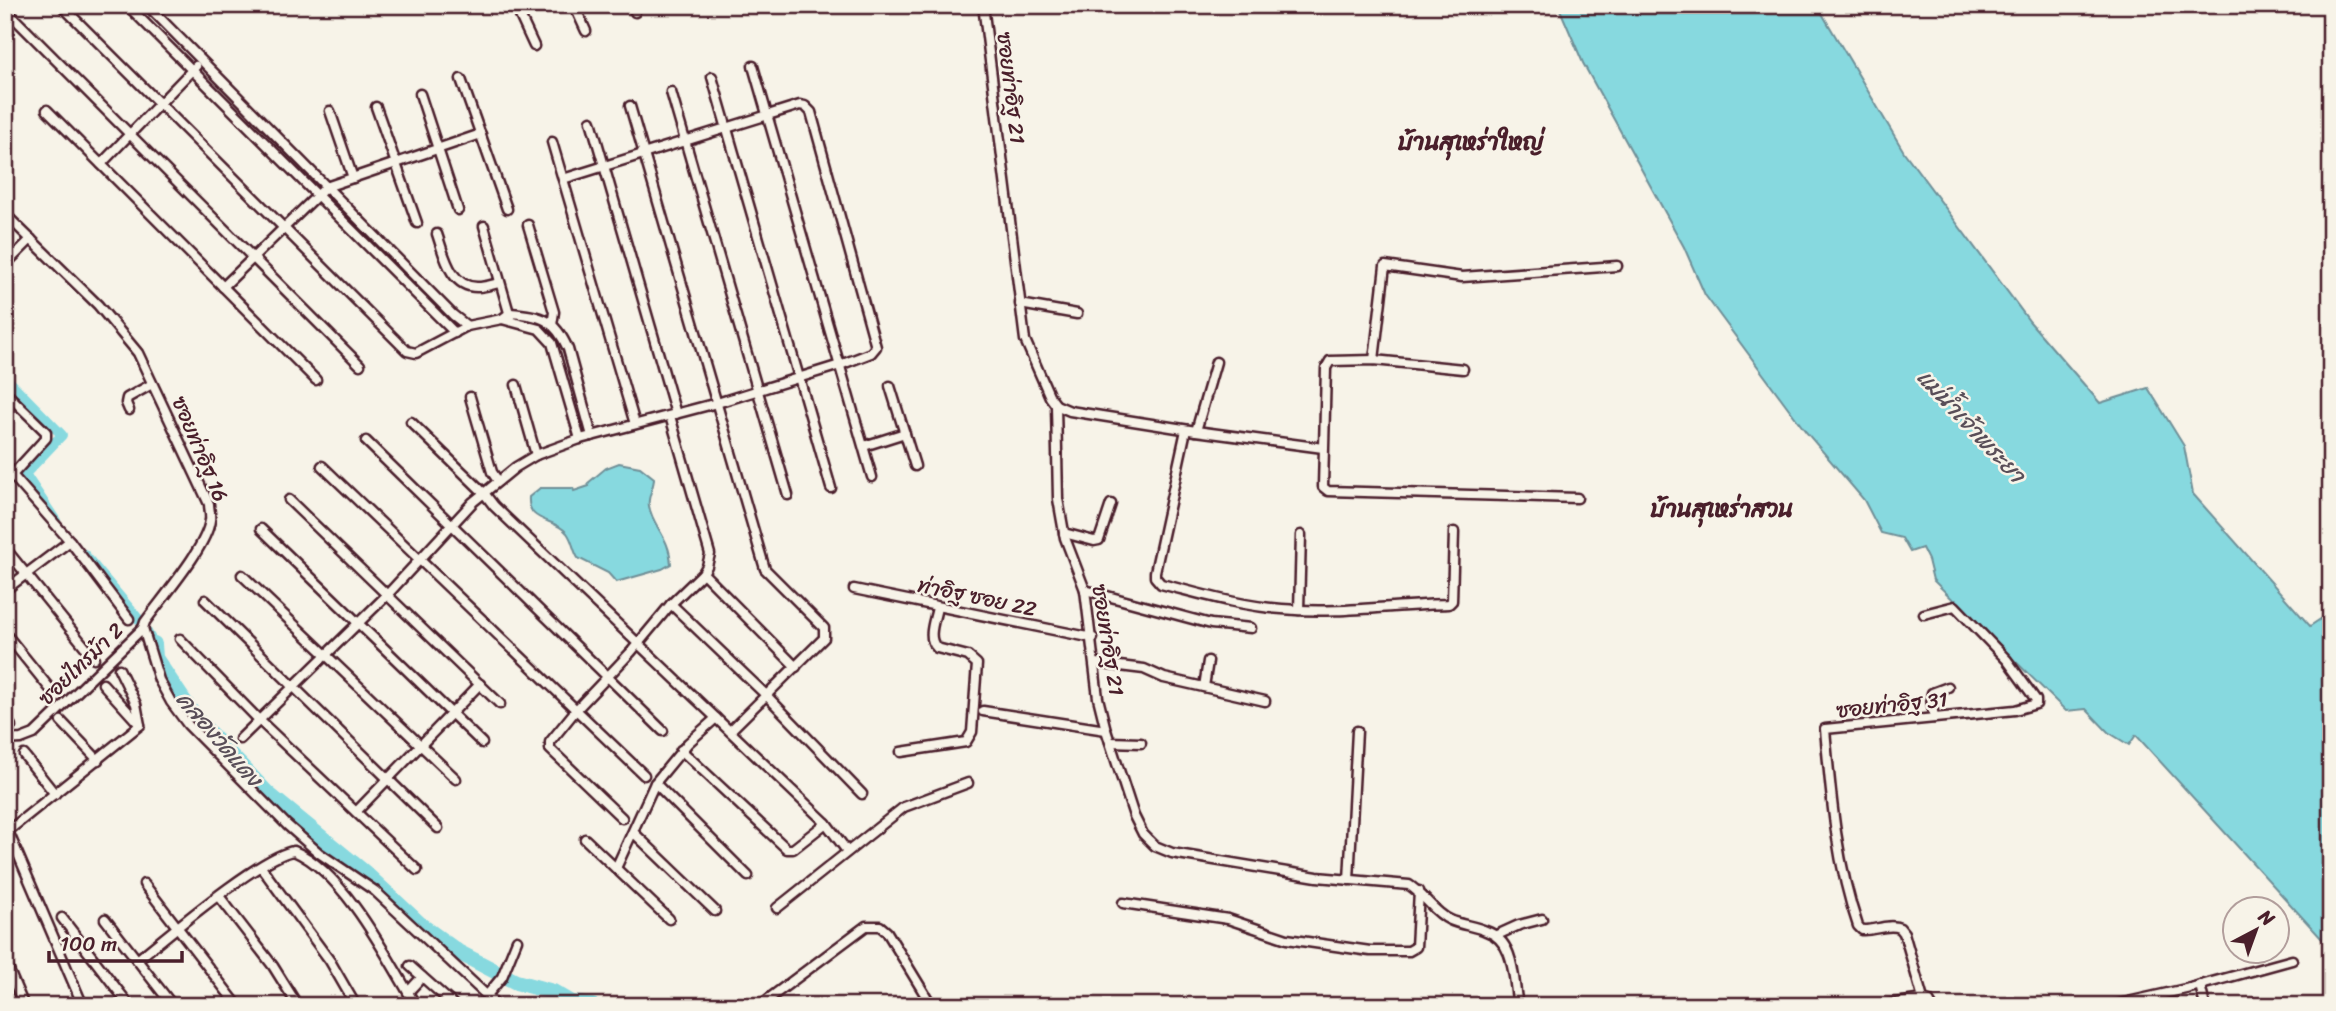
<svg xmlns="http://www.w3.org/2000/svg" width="2336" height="1011" font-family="Sriracha,'Playpen Sans Thai',sans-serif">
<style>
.water{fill:#87d9df;stroke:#6f8f97;stroke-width:2}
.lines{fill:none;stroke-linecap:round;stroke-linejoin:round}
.canal{stroke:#87d9df;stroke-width:10}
.river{stroke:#87d9df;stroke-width:16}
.street-casing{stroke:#4a1f2b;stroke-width:13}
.street{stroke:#f7f3e8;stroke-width:8}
.labels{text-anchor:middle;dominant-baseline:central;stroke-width:5;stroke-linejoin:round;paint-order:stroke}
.street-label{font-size:21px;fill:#4a1f2b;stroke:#f7f3e8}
.water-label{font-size:23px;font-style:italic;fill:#594e58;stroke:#f7f3e8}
.quarter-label{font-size:24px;font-weight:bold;fill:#4a1f2b;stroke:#f7f3e8}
</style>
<rect width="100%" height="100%" fill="#f7f3e8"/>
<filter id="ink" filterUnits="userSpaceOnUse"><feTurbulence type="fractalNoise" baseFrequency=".0143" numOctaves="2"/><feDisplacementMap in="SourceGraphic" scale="14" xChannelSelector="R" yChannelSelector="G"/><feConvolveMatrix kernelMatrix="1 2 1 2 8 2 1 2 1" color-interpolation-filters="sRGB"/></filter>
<g filter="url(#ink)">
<g class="water">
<path d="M 1558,5 L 1817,5 L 1904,152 L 2030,322 L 2100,403 L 2148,388 L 2184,446 L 2193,494 L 2310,626 L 2331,612 L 2331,949 L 2136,735 L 2129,745 L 2108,732 L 2086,709 L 2066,711 L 1933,580 L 1928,560 L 1922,548 L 1910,552 L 1902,538 L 1881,533 L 1864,500 L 1806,432 L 1705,295 L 1684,247 L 1583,63 Z"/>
<path d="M 619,463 L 640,467 L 654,478 C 654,488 647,497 649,506 C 652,526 670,537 671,564 L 662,569 L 616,582 L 608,573 L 578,558 C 573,550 573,541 567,533 C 554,517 527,524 529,497 L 540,488 L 573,488 L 574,491 L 589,486 L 588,483 L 606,468 Z"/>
</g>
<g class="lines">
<g class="canal">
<path d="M 5,377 L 62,435 L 25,474 L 56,521"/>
<path d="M 84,554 L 141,622 L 154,644"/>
</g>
<path class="river" d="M 154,644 L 155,658 L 196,719 L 268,794 L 365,873 L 422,926 L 458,952 L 516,982 L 553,992 L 572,1003 L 592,1006"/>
<g class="street-casing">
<g id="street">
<path d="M 61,5 L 407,351 L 416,353 L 467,326 L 502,319 L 510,313 C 541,315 555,319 568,349 L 592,436"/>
<path d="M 127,5 L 455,333"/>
<path d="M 147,5 L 453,315 L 467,326"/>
<path d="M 515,5 L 534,46"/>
<path d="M 574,5 L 586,31"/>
<path d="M 632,5 L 635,12"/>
<path d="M 983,5 L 1025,340 L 1050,397 L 1056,405 L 1058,499 L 1065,538 L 1085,590 L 1098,698 L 1106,730 L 1134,816 L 1143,834 L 1155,846 L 1172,853 L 1317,877 L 1409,885 C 1425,895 1433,912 1450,920 C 1461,925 1475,926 1486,931 C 1516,941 1513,980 1518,1006"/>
<path d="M 12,16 L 360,365"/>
<path d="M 753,66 L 872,477"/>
<path d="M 712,77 L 831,488"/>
<path d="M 461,79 L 507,209"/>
<path d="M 671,92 L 788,495"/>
<path d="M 420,94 L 458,210"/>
<path d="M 630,106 L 765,569 L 824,628 L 824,638 L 730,731"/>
<path d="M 376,107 L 417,223"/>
<path d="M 47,110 L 316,380"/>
<path d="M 330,111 L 353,178"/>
<path d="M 591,121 L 676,414"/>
<path d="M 552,142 L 635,424"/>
<path d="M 101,164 L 196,66"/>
<path d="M 5,214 L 98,305 L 138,353 L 209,504 C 209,509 211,515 210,520 C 207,547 162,598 145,622 L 143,628 L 159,680 L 171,702 L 188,725 L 287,825 L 319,853 L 375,891 L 498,1006"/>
<path d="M 528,225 L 554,312 L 552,325"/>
<path d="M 484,226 L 510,316"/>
<path d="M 437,234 C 444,254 450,288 478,287 C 485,287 493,284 500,283"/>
<path d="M 5,265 L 31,239"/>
<path d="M 223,287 L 326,187 L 481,134"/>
<path d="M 1020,304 L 1077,314"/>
<path d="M 502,319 L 539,329 L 552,343 L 580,439"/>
<path d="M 1374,360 L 1385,266 L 1462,277 L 1617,266"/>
<path d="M 1463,369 L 1374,360 L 1330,361 L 1326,368 L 1323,487 L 1328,491 L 1577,498"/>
<path d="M 516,385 L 536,455"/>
<path d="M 890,386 L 915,466"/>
<path d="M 5,392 L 46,432 L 46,438 L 13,474"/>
<path d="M 470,397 L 492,472 L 498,481"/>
<path d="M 1056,405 L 1070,411 L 1196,431 L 1323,448"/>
<path d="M 129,410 L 126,403 L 127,398 L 152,384"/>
<path d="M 411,422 L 484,493 L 494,506 L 826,823 L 847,851"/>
<path d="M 1186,430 L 1155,572 L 1155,577 L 1161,584 C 1201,594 1241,606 1282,609 C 1338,614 1394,605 1449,604 L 1452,601 L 1454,532"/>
<path d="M 1196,431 L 1216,362"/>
<path d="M 366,441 L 663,731"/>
<path d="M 864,446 L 905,433"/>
<path d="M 322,466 L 644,775"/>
<path d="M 5,467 L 70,541 L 129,619"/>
<path d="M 289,500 L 500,704"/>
<path d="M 261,529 L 482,743"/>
<path d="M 1064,533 L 1094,541 L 1099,540 L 1111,504"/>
<path d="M 5,548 L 94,658"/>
<path d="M 703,573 L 796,667"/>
<path d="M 242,575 L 456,779"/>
<path d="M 854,589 L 1093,638"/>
<path d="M 5,590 L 70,541"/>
<path d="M 1085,590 L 1211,624 L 1251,628"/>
<path d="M 205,600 L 438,828"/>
<path d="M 671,604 L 766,695 L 862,794"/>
<path d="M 1299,610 L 1301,535"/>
<path d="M 5,633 L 51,690"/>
<path d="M 180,639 L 259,720 L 417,870"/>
<path d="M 1095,663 L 1144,669 L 1164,678 L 1265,701"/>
<path d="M 103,684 L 140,725"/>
<path d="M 1204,687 L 1208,661"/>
<path d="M 983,711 L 1106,730"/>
<path d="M 5,718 L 11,726"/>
<path d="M 1934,718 L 1931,698 L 1932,693 L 1948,687"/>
<path d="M 61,721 L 98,760"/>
<path d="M 240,739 L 387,595 L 473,502 L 516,467 L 536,455 L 580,439 L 717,403 L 840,365 L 871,353 L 876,347 L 811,112 L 805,106 L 800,105 L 563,179"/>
<path d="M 5,740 L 21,739 L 34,734 L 143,628"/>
<path d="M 1110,742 L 1141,743"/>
<path d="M 681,750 L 787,849 L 793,849 L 826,823"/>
<path d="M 901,752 L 966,742 L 972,732 L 977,664 L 968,656 L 937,648 C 926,638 935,620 937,607"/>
<path d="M 24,755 L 55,794"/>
<path d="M 655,783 L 748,876"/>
<path d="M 356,812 L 480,684"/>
<path d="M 622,818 L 550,749 L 550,742 L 576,710 L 631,652 L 671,604 L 703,573 L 707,566 L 710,554 L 670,416"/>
<path d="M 5,824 L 83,1006"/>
<path d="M 8,831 L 140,725 L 136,704 L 119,669"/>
<path d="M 634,833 L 715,911"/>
<path d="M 585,839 L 669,919"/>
<path d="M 261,867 L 330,961 L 356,1006"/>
<path d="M 616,868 L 655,783 L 688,743 L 716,718"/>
<path d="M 1349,880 L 1357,731"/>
<path d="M 144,884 L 238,1006"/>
<path d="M 219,896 L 273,966 L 298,1006"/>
<path d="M 1123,903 L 1228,919 L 1287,939 L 1370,951 L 1409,951 L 1416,947 L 1419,891"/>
<path d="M 777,908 L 904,807 L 968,783"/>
<path d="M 62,918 L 130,1006"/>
<path d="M 105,919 L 173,1006"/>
<path d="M 1497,935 L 1519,925 L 1542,919"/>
<path d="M 137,960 C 167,936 262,855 294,851 C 345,873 388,959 416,1006"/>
<path d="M 5,961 L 24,1006"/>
<path d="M 410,966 L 455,1006"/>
<path d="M 2200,985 L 2205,1006"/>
<path d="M 408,992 L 422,977"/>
<path d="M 488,994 L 502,977 L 517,940"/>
<path d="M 1923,999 L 1904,933 L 1900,928 C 1888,923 1874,931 1862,930 L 1858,926 C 1836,862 1831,796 1825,729 L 2015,710 L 2036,704 L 2036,700 L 2007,660 L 1955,606 L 1924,614"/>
<path d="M 759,1006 L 866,926 L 880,926 L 887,932 L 932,1006"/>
<path d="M 1877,1006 L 1923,999 L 1929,1001 L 1932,1006"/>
<path d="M 2110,1006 L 2190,988 L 2292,960"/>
</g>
</g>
<use href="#street" class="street"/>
</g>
</g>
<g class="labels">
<g class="street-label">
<text transform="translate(1011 88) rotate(83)">ซอยท่าอิฐ 21</text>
<text transform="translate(200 449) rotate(67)">ซอยท่าอิฐ 16</text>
<text transform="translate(977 597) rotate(12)">ท่าอิฐ ซอย 22</text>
<text transform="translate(1108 640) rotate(81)">ซอยท่าอิฐ 21</text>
<text transform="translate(81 664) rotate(-44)">ซอยไทรม้า 2</text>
<text transform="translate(1892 705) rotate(-6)">ซอยท่าอิฐ 31</text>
</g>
<g class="water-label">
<text transform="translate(1971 426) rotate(47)">แม่น้ำเจ้าพระยา</text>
<text transform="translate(219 739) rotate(49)">คลองวัดแดง</text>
</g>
<g class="quarter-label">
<text x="1471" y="142">บ้านสุเหร่าใหญ่</text>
<text x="1722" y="509">บ้านสุเหร่าสวน</text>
</g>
</g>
<rect width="2336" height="1011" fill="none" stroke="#f7f3e8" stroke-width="28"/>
<rect x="14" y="14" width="2308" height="983" fill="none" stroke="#4a1f2b" stroke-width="2.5" filter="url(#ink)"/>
<g transform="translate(2256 930) rotate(41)"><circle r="33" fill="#f7f3e8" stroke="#b29e9c" stroke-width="2"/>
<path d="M0-5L12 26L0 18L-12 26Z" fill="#4a1f2b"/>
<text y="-10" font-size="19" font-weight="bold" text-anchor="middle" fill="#4a1f2b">N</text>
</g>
<path d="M49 951v10h133v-10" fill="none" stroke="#4a1f2b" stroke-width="3.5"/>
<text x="60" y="951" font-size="21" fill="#4a1f2b" stroke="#f7f3e8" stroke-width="5" paint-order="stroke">100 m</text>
</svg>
